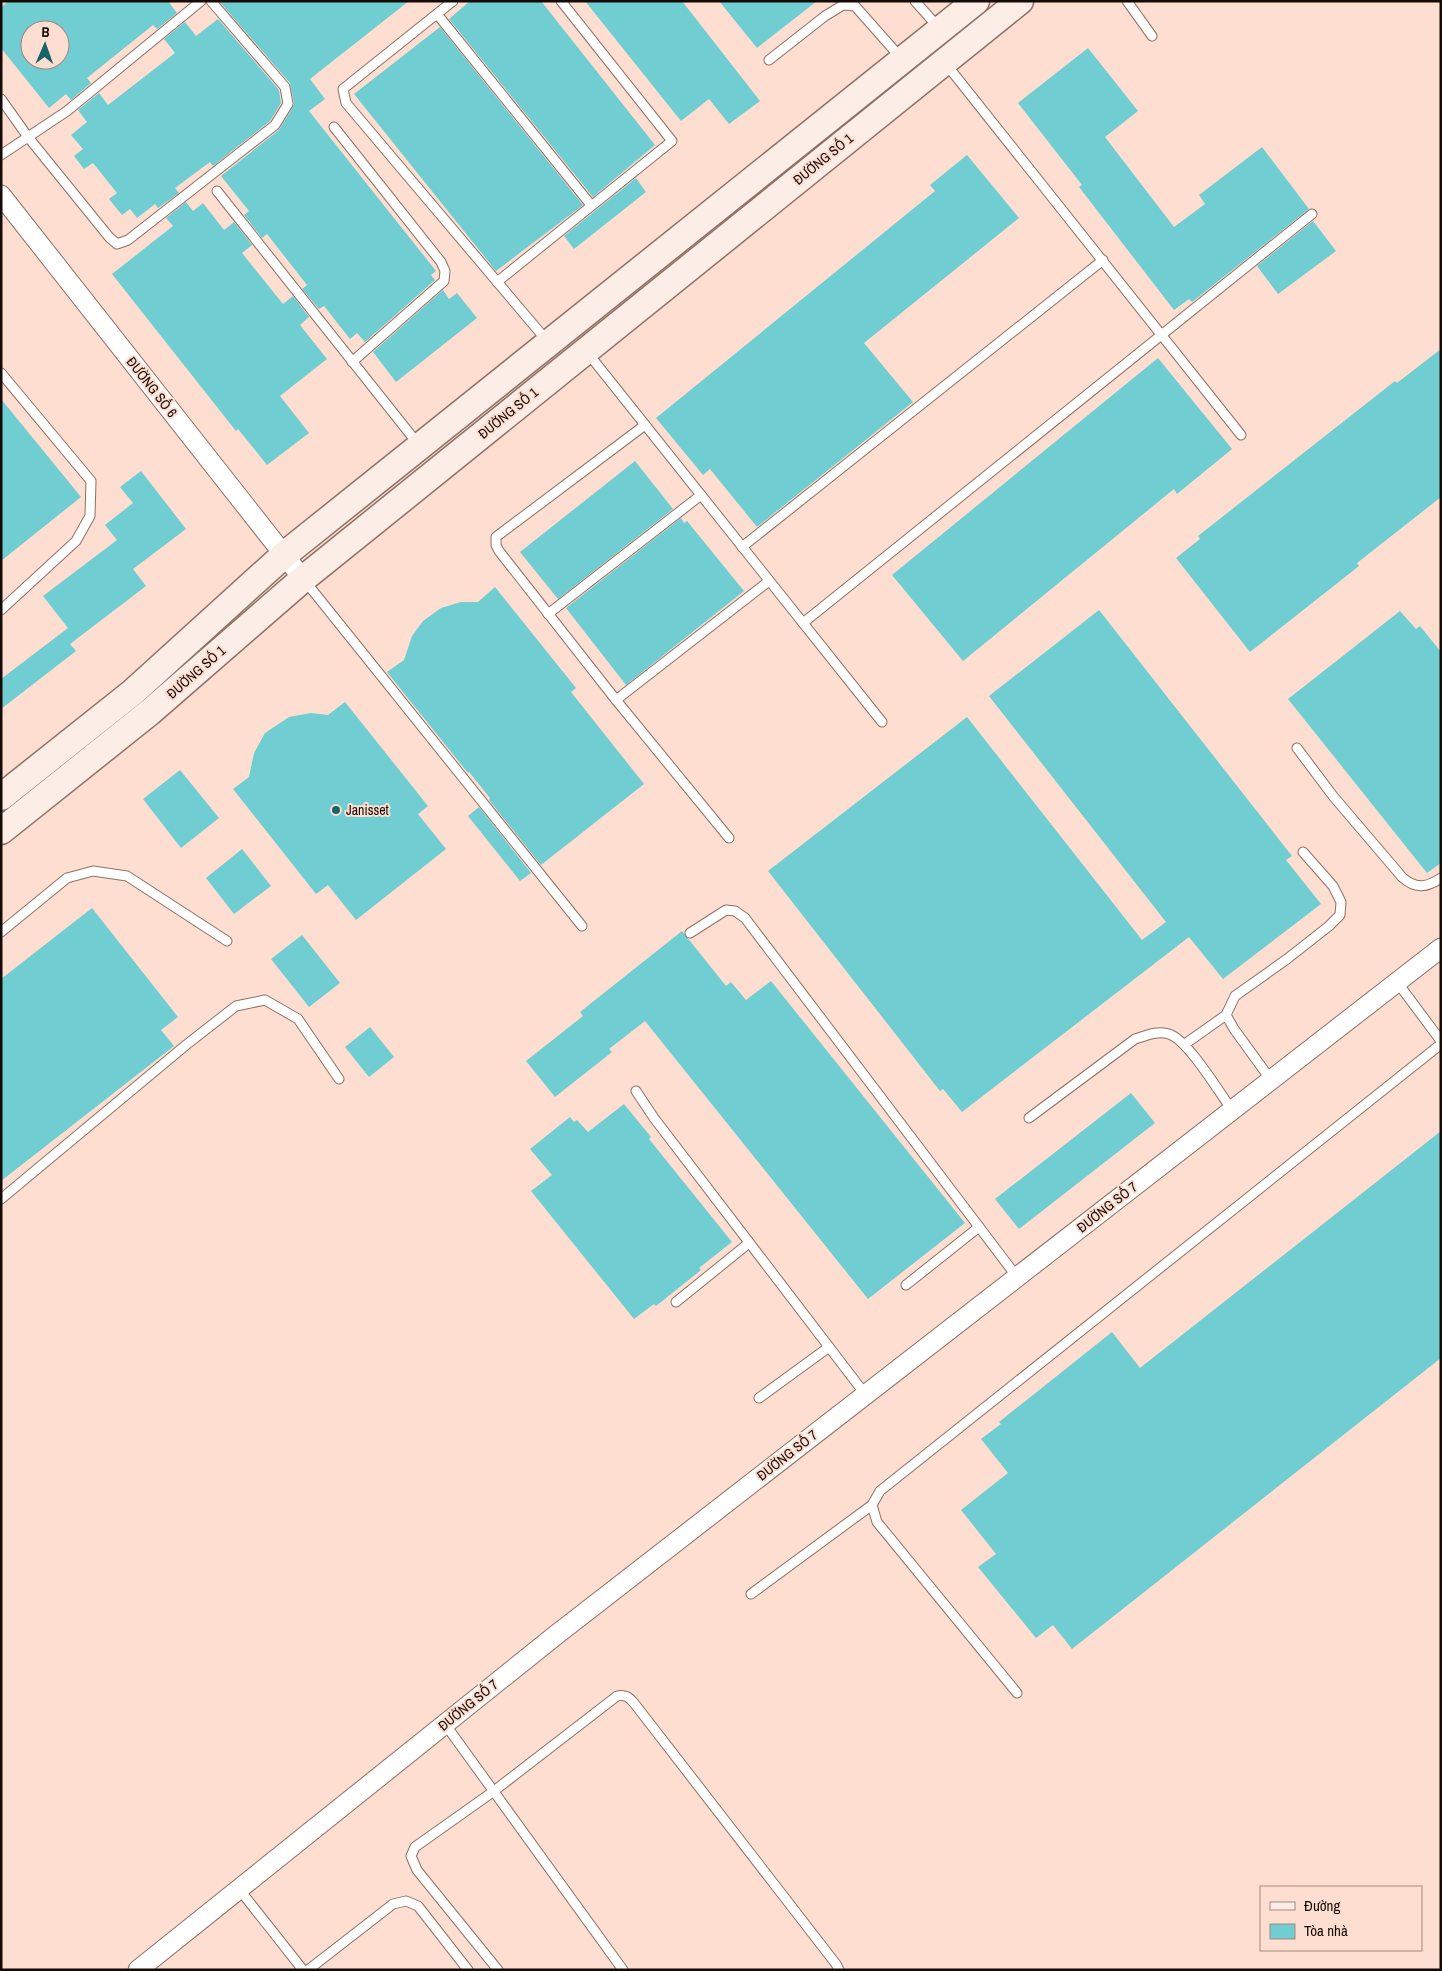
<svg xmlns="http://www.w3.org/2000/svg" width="1442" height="1971" font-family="'Archivo Narrow',sans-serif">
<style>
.building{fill:#70cdd2;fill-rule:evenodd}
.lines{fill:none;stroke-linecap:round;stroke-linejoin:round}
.lane-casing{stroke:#8d7165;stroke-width:11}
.street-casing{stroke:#8d7165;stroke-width:21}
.secondary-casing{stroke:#8d7165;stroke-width:29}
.lane{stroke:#fff;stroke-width:9}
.street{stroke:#fff;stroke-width:19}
.secondary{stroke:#fcede7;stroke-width:26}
.poi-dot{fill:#166569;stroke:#feded0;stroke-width:2}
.labels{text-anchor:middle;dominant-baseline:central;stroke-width:4;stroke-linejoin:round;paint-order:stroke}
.street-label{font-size:14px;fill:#140a06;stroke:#feded0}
.poi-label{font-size:14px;fill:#140a06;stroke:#feded0;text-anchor:start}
</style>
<rect width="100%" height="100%" fill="#feded0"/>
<g class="building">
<path d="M 9,1 L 168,1 L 177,13 L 157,29 L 153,25 L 87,78 L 91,83 L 71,100 L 66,94 L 49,108 L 1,48 L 1,7 ZM 30,30 L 60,30 L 60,60 L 30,60 Z"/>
<path d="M 219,1 L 409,1 L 310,79 L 325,99 L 309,111 L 436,271 L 431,275 L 435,280 L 365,342 L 357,333 L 350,339 L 324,306 L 319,309 L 302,289 L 307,285 L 267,234 L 262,238 L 244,215 L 249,211 L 221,176 L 279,130 L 293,107 L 294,103 L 290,83 Z"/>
<path d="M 470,1 L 541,1 L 655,145 L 593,197 L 449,19 Z"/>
<path d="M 585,1 L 682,1 L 760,101 L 729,124 L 709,99 L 681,121 Z"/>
<path d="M 719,1 L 817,1 L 757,48 Z"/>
<path d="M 218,19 L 279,90 L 281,103 L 270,121 L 213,166 L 210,162 L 175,188 L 179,193 L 158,208 L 155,204 L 137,218 L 130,209 L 122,215 L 109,199 L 117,193 L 93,163 L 84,169 L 74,156 L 83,149 L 71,135 L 87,122 L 78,110 L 99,93 L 108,105 L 175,53 L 164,39 L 185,22 L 196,36 Z"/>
<path d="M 440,27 L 583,205 L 496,271 L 354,94 Z"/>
<path d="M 1088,48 L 1138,111 L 1105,137 L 1174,227 L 1205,204 L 1199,195 L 1262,147 L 1309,209 L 1192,302 L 1189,299 L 1174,310 L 1079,187 L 1082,185 L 1018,103 Z"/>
<path d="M 967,155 L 1019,218 L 864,343 L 913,402 L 757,527 L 710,469 L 703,475 L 656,418 L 935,191 L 930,185 Z"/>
<path d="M 636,178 L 646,192 L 574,249 L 564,236 Z"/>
<path d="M 186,202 L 193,211 L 203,203 L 224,230 L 234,222 L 252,245 L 242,253 L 283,304 L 293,296 L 309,317 L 300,325 L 327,359 L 280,396 L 309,433 L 267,465 L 238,429 L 236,431 L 112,274 L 173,226 L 166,218 Z"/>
<path d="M 1313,221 L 1336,251 L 1278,294 L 1257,266 Z"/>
<path d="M 443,290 L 449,299 L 457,293 L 477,318 L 396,382 L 373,352 Z"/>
<path d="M 1441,349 L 1441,497 L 1357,563 L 1359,566 L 1250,652 L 1176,558 L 1200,539 L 1198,536 L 1395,381 L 1397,383 Z"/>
<path d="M 1158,358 L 1232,449 L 1177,494 L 1174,489 L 963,661 L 892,575 Z"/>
<path d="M 1,399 L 81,497 L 1,561 Z"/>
<path d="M 635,461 L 673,509 L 558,599 L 520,552 Z"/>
<path d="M 141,471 L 186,529 L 133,569 L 146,586 L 70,644 L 76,651 L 1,709 L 1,679 L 68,628 L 43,596 L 117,540 L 105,525 L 133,503 L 120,487 Z"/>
<path d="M 681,518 L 684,523 L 687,521 L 744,591 L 626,685 L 566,608 Z"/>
<path d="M 495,587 L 576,688 L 571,692 L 644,784 L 541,865 L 489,800 L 490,798 L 469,772 L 468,773 L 387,672 L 404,660 L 412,636 L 423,621 L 441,608 L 461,602 L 478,602 Z"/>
<path d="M 1099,610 L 1292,856 L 1286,860 L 1321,904 L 1223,979 L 1189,937 L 962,1112 L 943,1089 L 940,1091 L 768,871 L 967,717 L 1142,940 L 1166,922 L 989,696 Z"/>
<path d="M 1400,611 L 1416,629 L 1420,626 L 1441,652 L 1441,863 L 1427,873 L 1288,699 Z"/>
<path d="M 345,702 L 428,806 L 418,814 L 446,849 L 356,920 L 328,885 L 316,894 L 233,789 L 249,777 L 254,753 L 265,733 L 289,717 L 311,713 L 328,715 Z"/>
<path d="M 180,770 L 219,818 L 181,848 L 143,799 Z"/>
<path d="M 479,807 L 531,873 L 520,881 L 468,816 Z"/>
<path d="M 242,849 L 271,886 L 234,914 L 206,878 Z"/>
<path d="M 92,908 L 178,1017 L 161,1030 L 174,1046 L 1,1181 L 1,979 Z"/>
<path d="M 682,931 L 726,986 L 731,982 L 746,1000 L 771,981 L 965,1223 L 868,1299 L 645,1021 L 609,1049 L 612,1052 L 555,1097 L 526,1061 L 583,1016 L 580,1012 Z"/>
<path d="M 302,935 L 340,983 L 309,1007 L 271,959 Z"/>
<path d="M 370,1027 L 394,1057 L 369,1077 L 345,1047 Z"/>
<path d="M 1131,1093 L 1155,1123 L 1019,1229 L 995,1199 Z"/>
<path d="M 624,1104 L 651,1137 L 649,1139 L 732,1242 L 699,1268 L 701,1270 L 656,1306 L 654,1304 L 634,1319 L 531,1191 L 552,1175 L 530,1149 L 570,1117 L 574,1122 L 577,1120 L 588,1132 Z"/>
<path d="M 1441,1131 L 1441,1358 L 1072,1649 L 1053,1625 L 1036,1638 L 978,1567 L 996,1554 L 961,1510 L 1008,1473 L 981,1439 L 1001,1424 L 999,1422 L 1112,1332 L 1140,1368 Z"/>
</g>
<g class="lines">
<g class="lane-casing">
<g id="lane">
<path d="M 453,1 L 343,89 L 346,103 L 548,342"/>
<path d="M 915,1 L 938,27"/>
<path d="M 1127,1 L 1152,36"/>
<path d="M 437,14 L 591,205"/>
<path d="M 769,60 L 825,16 L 843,5 L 855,6 L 901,58"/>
<path d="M 946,64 L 1241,435"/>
<path d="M 1,99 L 28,137 L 109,237 L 117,244 L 128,240 L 275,125 L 288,104 L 285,87 L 211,1"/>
<path d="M 334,127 L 441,262 L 445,271 L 444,281 L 352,362"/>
<path d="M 1,155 L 67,111 L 201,1"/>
<path d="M 217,191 L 418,444"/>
<path d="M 497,282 L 672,141 L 561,1"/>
<path d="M 587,352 L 882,722"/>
<path d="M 1,373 L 91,481 L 90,516 L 76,541 L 1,610"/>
<path d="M 645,425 L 496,537 L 496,545 L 499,551 L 616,700 L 729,838"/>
<path d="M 742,547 L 1103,260"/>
<path d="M 305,581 L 582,926"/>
<path d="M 548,614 L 701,495"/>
<path d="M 803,623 L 1312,214"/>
<path d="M 616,700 L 769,581"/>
<path d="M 1297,748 L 1333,796 L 1402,877 C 1415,889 1426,888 1441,878"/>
<path d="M 1,932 L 67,878 L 93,871 L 127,876 L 227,941"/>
<path d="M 690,933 L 726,910 L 735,911 L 745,918 L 1017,1277"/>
<path d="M 1397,982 L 1441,1041"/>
<path d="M 1185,1044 L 1226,1015"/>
<path d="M 1271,1080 L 1234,1029 L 1226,1015 L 1235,996 L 1287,959 L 1329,926 L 1340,915 L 1341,902 L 1333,886 L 1303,852"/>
<path d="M 636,1091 L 654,1118 L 865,1394"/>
<path d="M 1029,1118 L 1135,1039 C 1145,1036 1158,1030 1169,1034 C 1188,1040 1219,1092 1232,1110"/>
<path d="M 1,1199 L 186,1045 L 236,1006 L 265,1000 L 298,1019 L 339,1079"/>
<path d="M 906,1285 L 979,1227"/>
<path d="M 676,1302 L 749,1243"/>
<path d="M 759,1398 L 829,1347"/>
<path d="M 751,1594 L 872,1505"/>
<path d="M 1017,1693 L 877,1522 L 872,1505 L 880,1491 L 1441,1044"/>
<path d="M 445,1724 L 623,1970"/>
<path d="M 239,1889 L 303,1970"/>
<path d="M 308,1970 L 393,1904 L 406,1901 L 418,1906 L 468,1970"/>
<path d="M 498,1970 L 417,1870 L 411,1856 L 415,1847 L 494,1791 L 617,1696 C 625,1694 629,1697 634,1703 L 836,1964 L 839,1970"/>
</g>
</g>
<g class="street-casing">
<g id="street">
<path d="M 1,195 L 303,579"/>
<path d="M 138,1970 L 556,1635 L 1441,948"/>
</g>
</g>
<g class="secondary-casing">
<g id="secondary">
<path d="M 1,797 L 133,692 L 284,555 L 976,1"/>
<path d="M 1,831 L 150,712 L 303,579 L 1020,1"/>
</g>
</g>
<use href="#lane" class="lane"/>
<use href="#street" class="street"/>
<use href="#secondary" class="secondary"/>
</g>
<circle class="poi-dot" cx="336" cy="810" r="5"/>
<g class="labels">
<g class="street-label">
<text transform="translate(823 159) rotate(-39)">ĐƯỜNG SỐ 1</text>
<text transform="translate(152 387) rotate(52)">ĐƯỜNG SỐ 6</text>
<text transform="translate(508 413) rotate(-39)">ĐƯỜNG SỐ 1</text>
<text transform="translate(196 672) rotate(-41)">ĐƯỜNG SỐ 1</text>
<text transform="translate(1107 1207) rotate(-38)">ĐƯỜNG SỐ 7</text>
<text transform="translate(787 1455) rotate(-38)">ĐƯỜNG SỐ 7</text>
<text transform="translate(468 1705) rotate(-39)">ĐƯỜNG SỐ 7</text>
</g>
<g class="poi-label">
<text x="346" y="810">Janisset</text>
</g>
</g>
<rect width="1442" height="1971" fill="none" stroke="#140a06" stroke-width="5"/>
<rect x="1260" y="1886" width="162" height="65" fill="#feded0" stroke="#a0897f"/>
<rect x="1270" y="1902" width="25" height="8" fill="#fcede7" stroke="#a0897f"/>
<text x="1304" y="1911" font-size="15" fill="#140a06">Đường</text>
<rect x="1270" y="1924" width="25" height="15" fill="#70cdd2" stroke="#a0897f"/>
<text x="1304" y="1936" font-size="15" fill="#140a06">Tòa nhà</text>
<g transform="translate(45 45) rotate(2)"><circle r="24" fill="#feded0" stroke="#a0897f"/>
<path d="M0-4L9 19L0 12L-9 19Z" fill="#166569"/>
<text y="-8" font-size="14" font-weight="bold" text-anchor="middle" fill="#140a06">B</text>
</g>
</svg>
